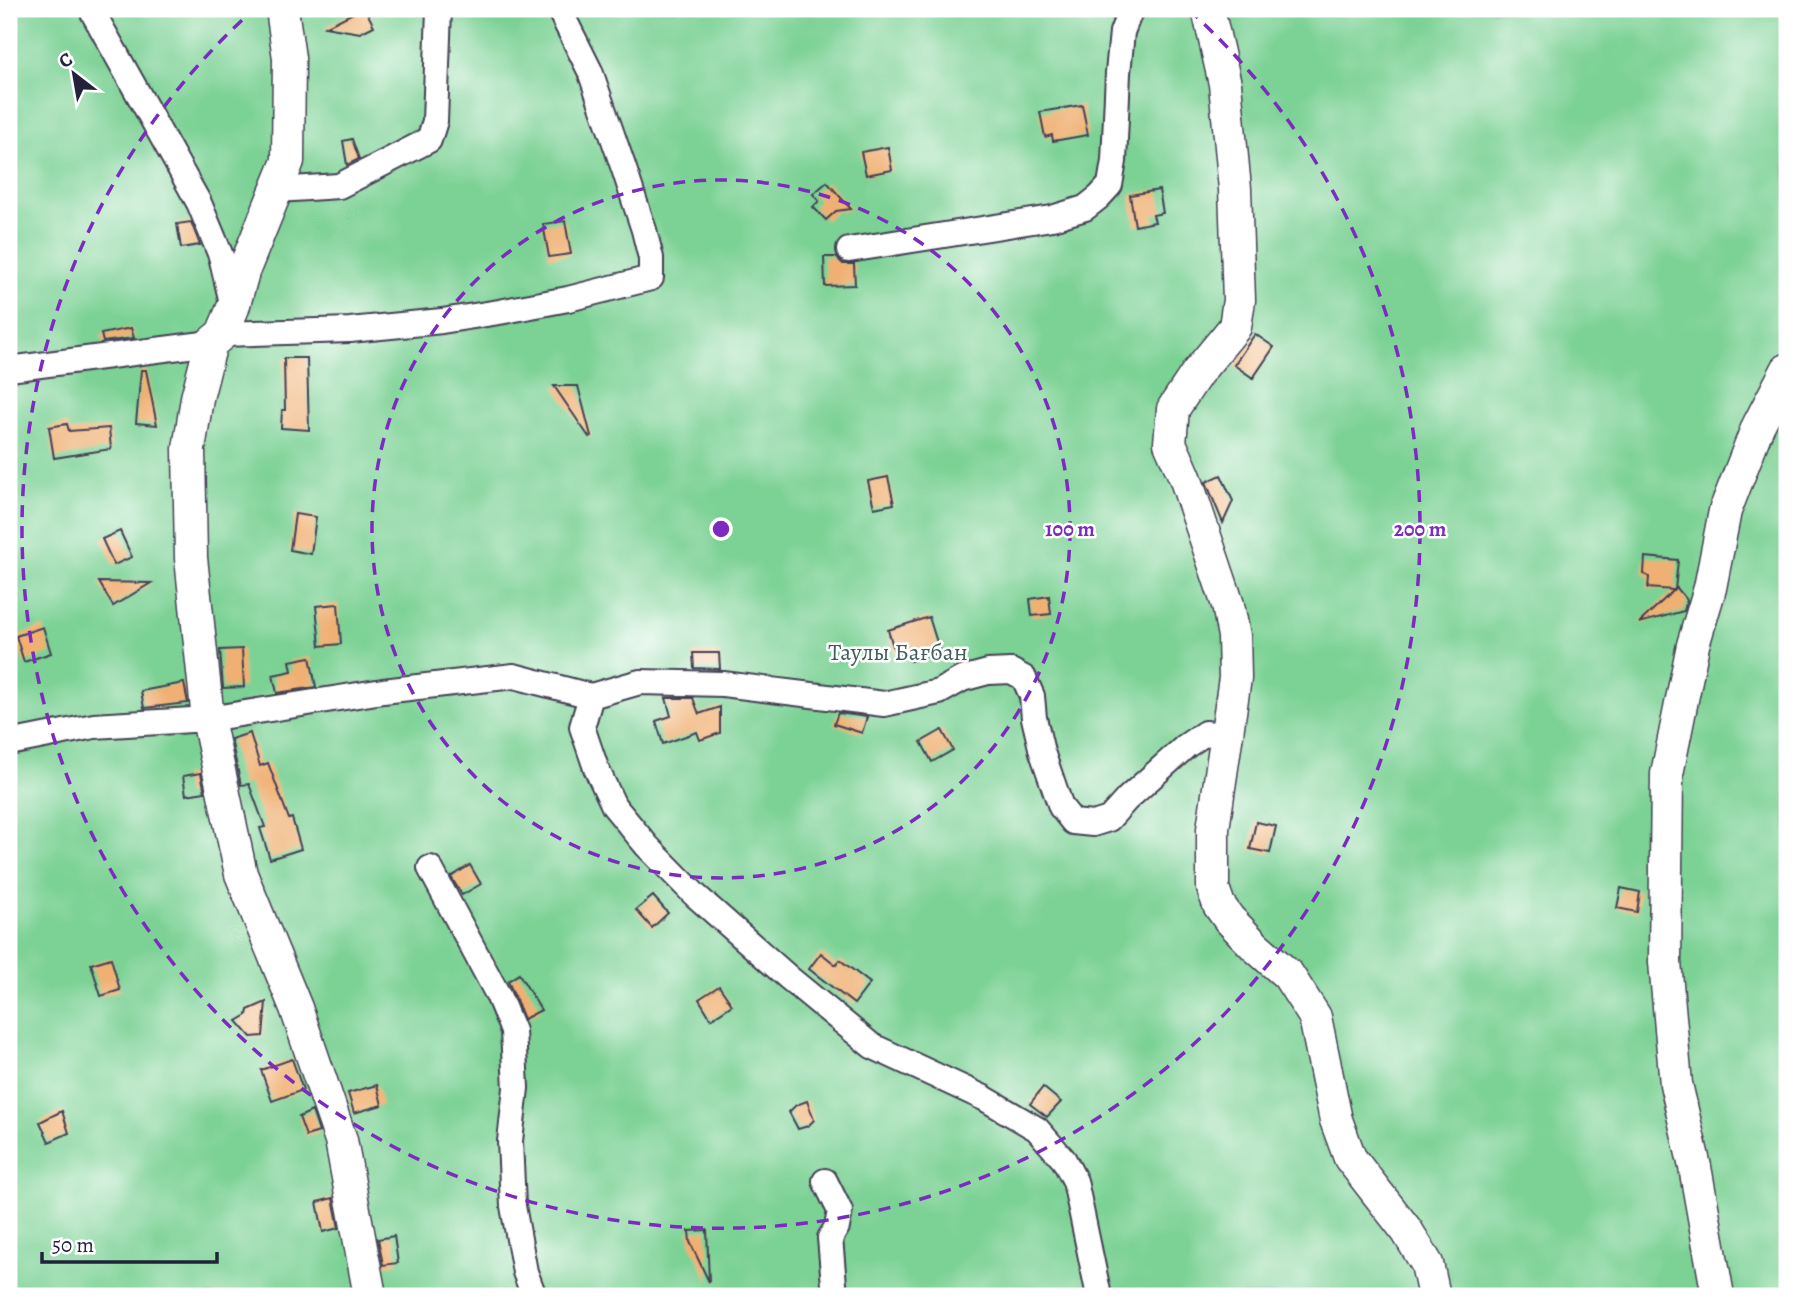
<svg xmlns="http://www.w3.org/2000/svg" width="1796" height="1305" font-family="Alegreya,serif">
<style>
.green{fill:#7bd194;stroke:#4e7a68;stroke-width:2}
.building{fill:#f0b073}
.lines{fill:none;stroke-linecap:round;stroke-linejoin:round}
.minor-casing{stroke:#424052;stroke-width:28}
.tertiary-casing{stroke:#424052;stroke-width:35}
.minor{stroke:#fff;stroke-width:24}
.tertiary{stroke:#fff;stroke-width:32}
.ring{fill:none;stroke:#7b2cbf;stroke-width:3.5;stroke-dasharray:12 9}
.labels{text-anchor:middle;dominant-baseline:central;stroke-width:5;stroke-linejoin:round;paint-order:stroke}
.park-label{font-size:24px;fill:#415f5a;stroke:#fff}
.centre{fill:#7b2cbf;stroke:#fff;stroke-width:3.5}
.ring-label{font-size:21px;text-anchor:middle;font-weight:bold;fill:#7b2cbf;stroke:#fff;stroke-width:5;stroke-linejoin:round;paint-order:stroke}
</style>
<rect width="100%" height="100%" fill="#fff"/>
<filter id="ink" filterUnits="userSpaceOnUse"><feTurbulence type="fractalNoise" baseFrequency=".0143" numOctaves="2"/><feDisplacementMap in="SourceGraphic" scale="14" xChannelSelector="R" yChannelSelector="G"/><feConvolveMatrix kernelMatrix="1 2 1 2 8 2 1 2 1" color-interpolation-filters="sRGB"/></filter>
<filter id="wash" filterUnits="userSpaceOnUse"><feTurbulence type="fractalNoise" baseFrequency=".00686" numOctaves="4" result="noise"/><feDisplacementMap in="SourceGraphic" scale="28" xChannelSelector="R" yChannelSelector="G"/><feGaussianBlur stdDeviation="1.57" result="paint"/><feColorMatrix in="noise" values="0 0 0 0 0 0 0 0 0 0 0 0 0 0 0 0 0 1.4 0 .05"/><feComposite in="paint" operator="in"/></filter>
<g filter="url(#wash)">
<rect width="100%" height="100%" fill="#f5ebd7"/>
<rect class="green" x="9" y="9" width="1778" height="1287"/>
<g id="blocks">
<g class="building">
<path d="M 361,9 L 365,9 L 374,26 L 360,33 L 325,27 Z"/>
<path d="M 1082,105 L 1088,135 L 1053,141 L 1052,135 L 1045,137 L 1040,112 Z"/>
<path d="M 352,139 L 359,159 L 347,165 L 343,141 Z"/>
<path d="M 888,147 L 892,170 L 866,175 L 861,152 Z"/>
<path d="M 827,182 L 851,209 L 836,211 L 826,220 L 813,207 L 819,201 L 813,194 Z"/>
<path d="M 1159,190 L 1163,213 L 1153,215 L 1155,222 L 1135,226 L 1130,195 Z"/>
<path d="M 565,221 L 571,254 L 549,257 L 543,224 Z"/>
<path d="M 191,222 L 200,245 L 181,248 L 177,224 Z"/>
<path d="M 824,257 L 836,257 L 843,264 L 854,264 L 855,285 L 825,286 Z"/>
<path d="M 131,328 L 134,338 L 103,342 L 101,334 Z"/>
<path d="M 1255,334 L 1274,347 L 1253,378 L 1234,365 Z"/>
<path d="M 284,358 L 307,358 L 309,430 L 281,428 L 282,410 L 285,410 Z"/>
<path d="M 141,370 L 146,370 L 157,425 L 136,423 Z"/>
<path d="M 554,386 L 578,386 L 591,436 L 589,437 Z"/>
<path d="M 67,424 L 69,431 L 109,428 L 111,449 L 54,458 L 49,427 Z"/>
<path d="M 1221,475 L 1233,501 L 1223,523 L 1206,482 Z"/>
<path d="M 888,477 L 894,504 L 874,508 L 868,481 Z"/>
<path d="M 295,514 L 316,517 L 311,554 L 290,550 Z"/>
<path d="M 120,531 L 132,557 L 114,565 L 102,539 Z"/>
<path d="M 1645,557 L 1678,560 L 1675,590 L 1677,588 L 1687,600 L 1684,611 L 1639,623 L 1674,590 L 1648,588 L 1649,577 L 1644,574 Z"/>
<path d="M 99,582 L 151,583 L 113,606 Z"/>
<path d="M 1049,596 L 1051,614 L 1032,616 L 1030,599 Z"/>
<path d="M 338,604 L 341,644 L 320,646 L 316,606 Z"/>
<path d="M 929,617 L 940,652 L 910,661 L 905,654 L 896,656 L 888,630 Z"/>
<path d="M 43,627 L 51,653 L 24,662 L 16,636 Z"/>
<path d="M 242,649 L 244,687 L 223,688 L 220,650 Z"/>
<path d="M 693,653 L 719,653 L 720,669 L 694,668 Z"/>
<path d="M 310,657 L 316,687 L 277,693 L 273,675 L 292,671 L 290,661 Z"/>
<path d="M 184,683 L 188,703 L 144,708 L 141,691 Z"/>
<path d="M 666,698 L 693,698 L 699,714 L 720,707 L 720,733 L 700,740 L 697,732 L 663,744 L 656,721 L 671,716 Z"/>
<path d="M 838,713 L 867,717 L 862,733 L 834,724 Z"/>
<path d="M 942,730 L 953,750 L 932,762 L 921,742 Z"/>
<path d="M 250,733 L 260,766 L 268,763 L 289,819 L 292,818 L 301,849 L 270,859 L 260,828 L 265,827 L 249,784 L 241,785 L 231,739 Z"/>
<path d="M 201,773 L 205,792 L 186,795 L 183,776 Z"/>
<path d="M 1256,822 L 1276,826 L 1270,853 L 1250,849 Z"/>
<path d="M 470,865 L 481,884 L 462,895 L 451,877 Z"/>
<path d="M 1621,888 L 1640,892 L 1637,912 L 1617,908 Z"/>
<path d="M 653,896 L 668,913 L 652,928 L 636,910 Z"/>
<path d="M 821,953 L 836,965 L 840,960 L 870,983 L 854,1004 L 809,969 Z"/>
<path d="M 111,958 L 120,990 L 101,996 L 91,964 Z"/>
<path d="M 519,974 L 541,1010 L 524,1019 L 508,981 Z"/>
<path d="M 719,986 L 732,1005 L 711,1019 L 699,999 Z"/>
<path d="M 266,1002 L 263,1036 L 251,1037 L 237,1021 L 247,1015 L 248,1010 Z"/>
<path d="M 292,1059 L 303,1090 L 272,1101 L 261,1070 Z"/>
<path d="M 377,1085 L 382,1105 L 354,1113 L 348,1093 Z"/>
<path d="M 1043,1087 L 1061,1102 L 1047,1117 L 1030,1104 Z"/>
<path d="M 807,1101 L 814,1120 L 808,1126 L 798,1129 L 789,1112 L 796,1105 Z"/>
<path d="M 62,1111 L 69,1133 L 49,1142 L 40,1122 Z"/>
<path d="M 312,1111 L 319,1132 L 306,1136 L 299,1117 Z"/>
<path d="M 333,1198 L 339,1228 L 323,1232 L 317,1202 Z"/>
<path d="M 707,1230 L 709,1282 L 690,1242 L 689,1231 Z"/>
<path d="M 394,1236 L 398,1263 L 383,1265 L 378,1239 Z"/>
</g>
</g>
</g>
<g filter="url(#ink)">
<use href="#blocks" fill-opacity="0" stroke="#424052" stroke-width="2"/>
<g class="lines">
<g class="minor-casing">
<g id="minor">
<path d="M 91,9 L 199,203 L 221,256 L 233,307"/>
<path d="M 277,190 L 339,186 L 429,140 L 435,121 L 439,9"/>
<path d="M 849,250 L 1052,218 L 1085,208 L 1099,197 L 1110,185 L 1114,161 L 1118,73 L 1122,32 L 1131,9"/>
<path d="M 222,334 L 350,330 L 442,321 L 499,312 L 568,299 L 651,278 L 651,258 L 644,230 L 624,169 L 590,71 L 559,9"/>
<path d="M 9,369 L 211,343"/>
<path d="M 9,743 L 94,726 L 208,719 L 383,691 L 514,676 L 591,696"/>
<path d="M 430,868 L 498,995 L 513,1031 L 516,1088 L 510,1141 L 513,1206 L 525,1272 L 534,1296"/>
<path d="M 825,1181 L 840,1211 L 837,1227 L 830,1238 L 835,1296"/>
<path d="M 1099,1296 L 1075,1181 L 1064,1160 L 1037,1129 L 984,1098 L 872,1046 L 789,978 L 695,895 L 647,846 L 614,806 L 596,768 L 582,727 L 591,696 L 640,682 L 723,684 L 884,704 L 939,692 L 962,679 L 988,672 L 1011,671 L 1024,678 L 1032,696 L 1034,718 L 1042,752 L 1061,807 L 1073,822 L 1093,824 L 1109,819 L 1127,799 L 1186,746 L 1205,733 L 1227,735"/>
</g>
</g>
<g class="tertiary-casing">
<g id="tertiary">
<path d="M 282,9 L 289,58 L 288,161 L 243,272 L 233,308 L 222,334 L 211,343 L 197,398 L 189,449 L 191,558 L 208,719 L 241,874 L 296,1008 L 341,1140 L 370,1296"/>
<path d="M 1208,9 L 1225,84 L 1235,189 L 1239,300 L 1235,327 L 1197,373 L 1173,409 L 1170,443 L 1185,477 L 1228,605 L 1234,636 L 1235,678 L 1213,829 L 1213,888 L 1219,905 L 1229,919 L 1255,946 L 1288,975 L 1315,1017 L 1336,1120 L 1350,1158 L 1407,1231 L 1427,1264 L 1434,1296"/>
<path d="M 1718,1296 L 1695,1167 L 1676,1084 L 1665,962 L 1667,774 L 1693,645 L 1710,588 L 1725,511 L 1758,426 L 1787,370"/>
</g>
</g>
<use href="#minor" class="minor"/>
<use href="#tertiary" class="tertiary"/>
</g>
</g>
<g class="ring">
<circle cx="721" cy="529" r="349"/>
<path d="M1189 10A699 699 0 1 1 253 10"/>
</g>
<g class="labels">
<g class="park-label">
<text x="898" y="652">Таулы Бағбан</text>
</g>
</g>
<circle cx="721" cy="529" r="10" class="centre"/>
<g class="ring-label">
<text x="1070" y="536">100 m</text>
<text x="1420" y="536">200 m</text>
</g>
<rect width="1796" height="1305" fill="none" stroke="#fff" stroke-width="35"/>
<g transform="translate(74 74) rotate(329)" stroke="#ffffff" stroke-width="5" paint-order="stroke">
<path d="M0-5L12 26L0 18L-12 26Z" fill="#22223b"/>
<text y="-10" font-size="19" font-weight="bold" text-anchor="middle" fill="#22223b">С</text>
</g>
<path d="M42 1252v10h175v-10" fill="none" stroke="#22223b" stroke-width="3.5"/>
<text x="52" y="1252" font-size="21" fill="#22223b" stroke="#ffffff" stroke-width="5" paint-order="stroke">50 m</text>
</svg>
